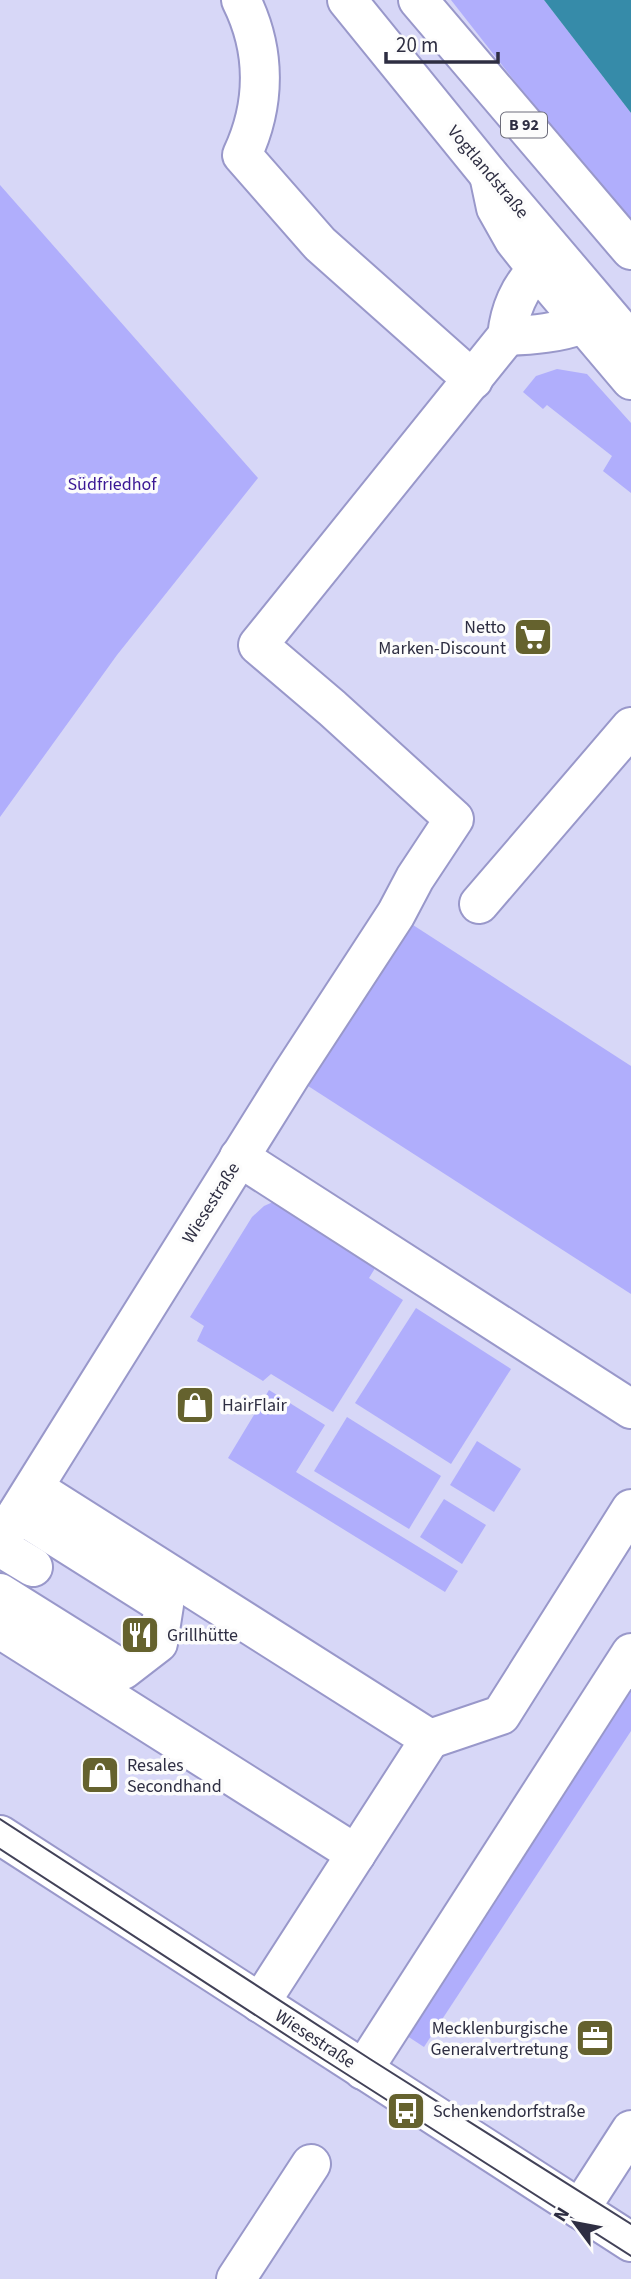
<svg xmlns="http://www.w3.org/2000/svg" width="631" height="2279" font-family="'Source Sans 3',sans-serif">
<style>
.green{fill:#b0aefc}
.water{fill:#368ba9}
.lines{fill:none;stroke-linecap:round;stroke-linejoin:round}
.minor-casing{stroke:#9998ca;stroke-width:42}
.major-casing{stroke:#9998ca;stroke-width:42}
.minor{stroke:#fff;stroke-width:38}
.major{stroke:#fff;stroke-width:38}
.tram{stroke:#424258;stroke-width:2}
.labels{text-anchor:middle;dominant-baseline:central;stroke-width:7;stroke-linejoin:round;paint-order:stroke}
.shield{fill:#fcfcfc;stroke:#6c6c7a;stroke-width:2}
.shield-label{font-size:16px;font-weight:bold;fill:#2e2e42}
.street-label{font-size:18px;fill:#2e2e42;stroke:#fcfcfc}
.park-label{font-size:18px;fill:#3b1895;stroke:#fcfcfc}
.poi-label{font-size:18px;fill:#2e2e42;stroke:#fcfcfc;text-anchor:start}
</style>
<rect width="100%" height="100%" fill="#d7d7f7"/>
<g class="green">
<path d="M 451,0 L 544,0 L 631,113 L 631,219 L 534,106 Z"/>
<path d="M 0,185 L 258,478 L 117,655 L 0,817 Z"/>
<path d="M 557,369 L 587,374 L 631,423 L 631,493 L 603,471 L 612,456 L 547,405 L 543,409 L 523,392 L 536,376 Z"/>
<path d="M 396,914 L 631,1066 L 631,1294 L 291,1075 Z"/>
<path d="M 282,1198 L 385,1252 L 369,1278 L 403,1300 L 333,1412 L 271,1374 L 263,1381 L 197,1341 L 204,1326 L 190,1317 L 252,1217 L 264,1206 Z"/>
<path d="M 416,1308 L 511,1369 L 451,1464 L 355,1403 Z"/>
<path d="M 269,1390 L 325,1425 L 296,1472 L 458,1571 L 445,1592 L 228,1458 Z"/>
<path d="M 347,1417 L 441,1476 L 409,1529 L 314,1471 Z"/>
<path d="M 477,1441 L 521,1469 L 494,1512 L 450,1485 Z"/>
<path d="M 444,1499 L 486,1525 L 462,1564 L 420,1537 Z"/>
<path d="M 631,1681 L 631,1731 L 424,2047 L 401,2032 Z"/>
</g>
<path class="water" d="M 544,0 L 631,0 L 631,113 Z"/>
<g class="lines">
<g class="minor-casing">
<g id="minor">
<path d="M 241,0 C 266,50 266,104 242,155 L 320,244 L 473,380"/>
<path d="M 537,269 L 631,380"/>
<path d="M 507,336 C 533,335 558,333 583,324"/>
<path d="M 479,904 L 631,727"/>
<path d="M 239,1157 L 631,1409"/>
<path d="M 34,1488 L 430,1739 L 260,2003"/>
<path d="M 0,1541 L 291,1075 L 396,914 L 415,878 L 454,819 L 332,708 L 258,645 L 507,336 C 510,309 519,289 537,269 L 514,240 L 496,208 L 489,175"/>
<path d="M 0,1547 L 33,1567"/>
<path d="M 0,1593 L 123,1670 L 158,1643 L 164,1605 L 18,1513"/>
<path d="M 0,1629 L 356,1854"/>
<path d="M 430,1739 L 501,1715 L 631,1509"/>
<path d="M 0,1835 L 631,2242"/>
<path d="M 363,2070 L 631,1653"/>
<path d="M 580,2209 L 631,2130"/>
<path d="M 236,2279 L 311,2164"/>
</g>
</g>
<g class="major-casing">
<g id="major">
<path d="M 347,0 L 489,175 L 631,342"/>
<path d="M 418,0 L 631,250"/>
</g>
</g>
<use href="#minor" class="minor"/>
<use href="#major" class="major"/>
<g class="tram">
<path d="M 0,1819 L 370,2059 L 631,2224"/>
<path d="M 0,1849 L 326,2061 L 631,2256"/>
</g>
</g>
<defs>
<g id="supermarket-square" transform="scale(2.0125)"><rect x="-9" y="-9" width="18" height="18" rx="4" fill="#65622e" stroke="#fcfcfc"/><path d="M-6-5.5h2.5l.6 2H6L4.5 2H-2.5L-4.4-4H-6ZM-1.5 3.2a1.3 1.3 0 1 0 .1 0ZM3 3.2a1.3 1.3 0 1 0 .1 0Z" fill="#fff"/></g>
<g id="shop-square" transform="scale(2.0125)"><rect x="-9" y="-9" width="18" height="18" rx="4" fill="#65622e" stroke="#fcfcfc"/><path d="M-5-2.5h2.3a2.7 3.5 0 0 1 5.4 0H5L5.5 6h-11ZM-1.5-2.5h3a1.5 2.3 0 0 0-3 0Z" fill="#fff"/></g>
<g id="restaurant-square" transform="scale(2.0125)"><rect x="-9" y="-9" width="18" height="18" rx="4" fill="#65622e" stroke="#fcfcfc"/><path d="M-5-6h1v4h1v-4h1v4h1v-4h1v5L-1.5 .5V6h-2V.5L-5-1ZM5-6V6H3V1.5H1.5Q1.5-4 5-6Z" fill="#fff"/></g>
<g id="office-square" transform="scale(2.0125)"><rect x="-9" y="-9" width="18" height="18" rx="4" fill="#65622e" stroke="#fcfcfc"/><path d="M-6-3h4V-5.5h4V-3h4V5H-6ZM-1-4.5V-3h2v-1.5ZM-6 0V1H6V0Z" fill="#fff"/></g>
<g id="bus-square" transform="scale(2.0125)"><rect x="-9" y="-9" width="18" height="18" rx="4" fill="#65622e" stroke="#fcfcfc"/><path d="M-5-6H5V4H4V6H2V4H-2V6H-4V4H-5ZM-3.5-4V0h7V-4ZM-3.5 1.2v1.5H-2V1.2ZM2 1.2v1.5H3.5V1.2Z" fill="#fff"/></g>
</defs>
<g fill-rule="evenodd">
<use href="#supermarket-square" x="533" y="637"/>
<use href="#shop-square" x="195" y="1405"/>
<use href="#restaurant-square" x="140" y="1635"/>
<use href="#shop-square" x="100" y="1775"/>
<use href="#office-square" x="595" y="2038"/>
<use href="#bus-square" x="406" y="2111"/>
</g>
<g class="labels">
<rect class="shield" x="501" y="112.5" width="46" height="25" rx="5"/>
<g class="shield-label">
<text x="524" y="125">B 92</text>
</g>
<g class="street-label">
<text transform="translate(488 172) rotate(50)">Vogtlandstraße</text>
<text transform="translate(211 1203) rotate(-58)">Wiesestraße</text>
<text transform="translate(315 2039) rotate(33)">Wiesestraße</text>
</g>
<g class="park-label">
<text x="112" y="484">Südfriedhof</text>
</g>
<g class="poi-label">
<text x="506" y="627" text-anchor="end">Netto<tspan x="506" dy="21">Marken-Discount</tspan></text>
<text x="222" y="1405">HairFlair</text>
<text x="167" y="1635">Grillhütte</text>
<text x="127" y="1765">Resales<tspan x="127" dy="21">Secondhand</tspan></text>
<text x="568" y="2028" text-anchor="end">Mecklenburgische<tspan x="568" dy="21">Generalvertretung</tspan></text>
<text x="433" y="2111">Schenkendorfstraße</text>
</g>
</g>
<g transform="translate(575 2223) rotate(302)" stroke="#fcfcfc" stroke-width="5" paint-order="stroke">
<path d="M0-5L12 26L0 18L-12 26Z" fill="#2e2e42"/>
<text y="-10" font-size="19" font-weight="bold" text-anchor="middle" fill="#2e2e42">N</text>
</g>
<path d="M386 52v10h112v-10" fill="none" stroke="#2e2e42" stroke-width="3.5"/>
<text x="396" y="52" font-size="21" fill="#2e2e42" stroke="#fcfcfc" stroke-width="5" paint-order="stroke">20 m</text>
</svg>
